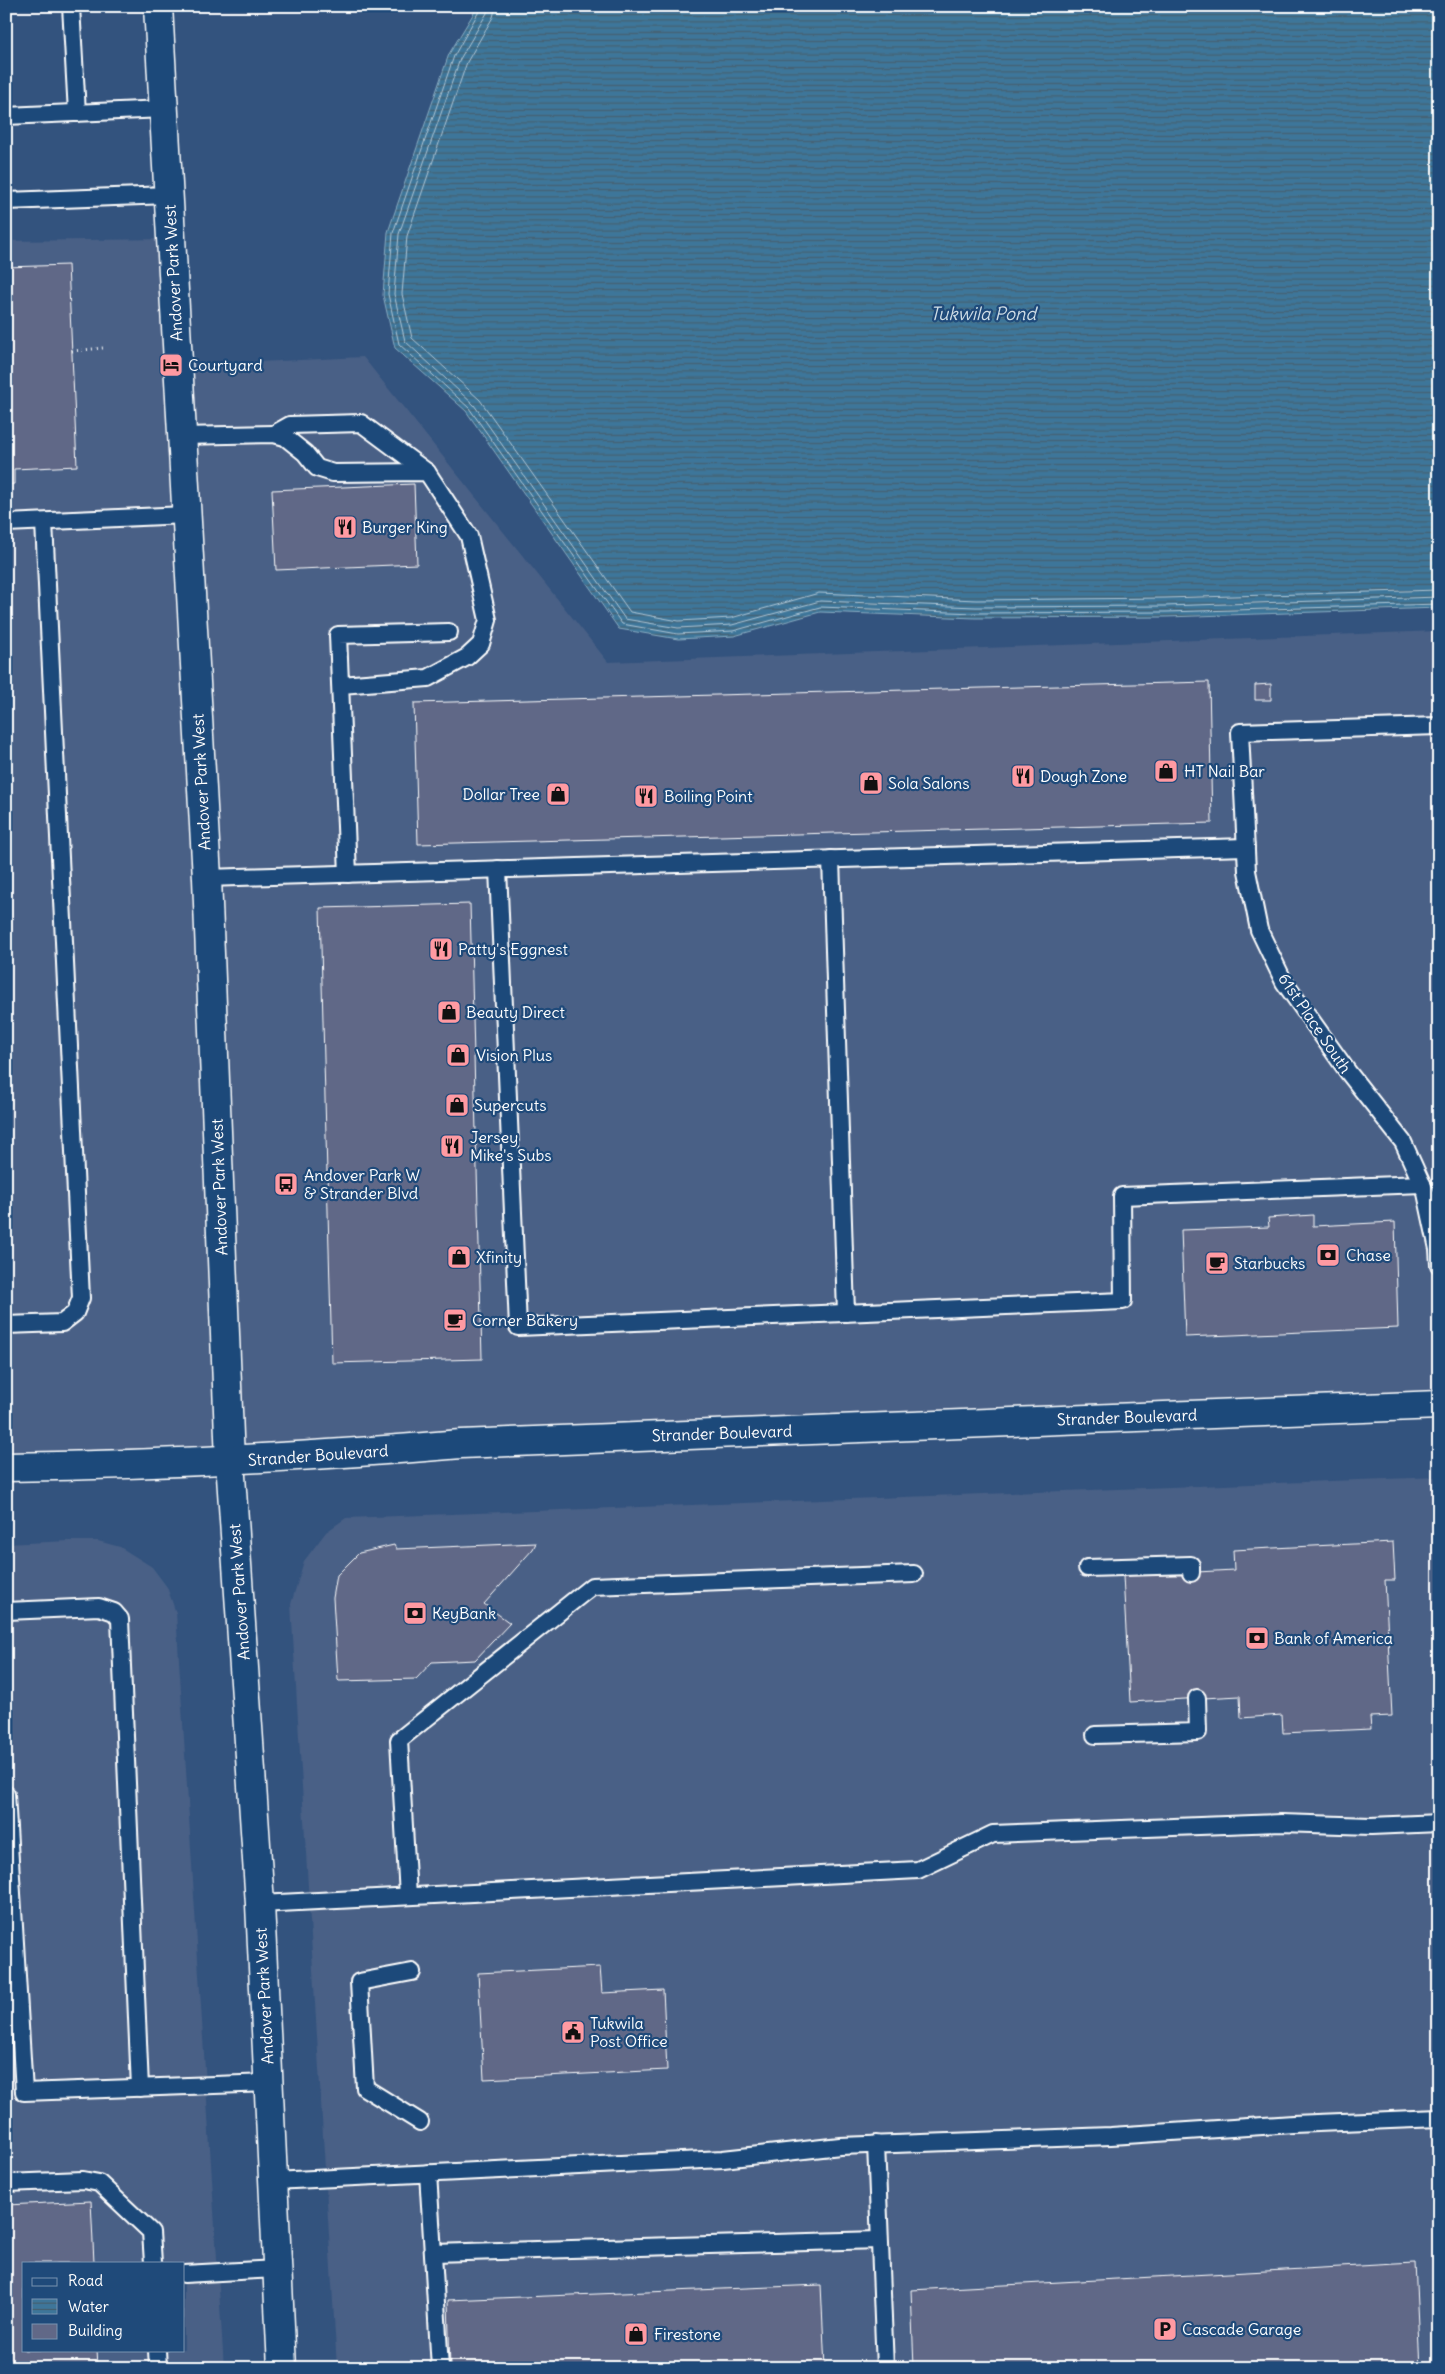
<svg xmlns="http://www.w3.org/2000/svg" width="1445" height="2374" font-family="Delius,sans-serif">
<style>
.built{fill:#496086;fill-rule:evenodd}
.water{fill:url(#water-rules);stroke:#8badc2}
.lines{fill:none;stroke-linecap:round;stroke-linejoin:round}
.shore{stroke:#b2c8d7;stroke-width:1}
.building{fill:#616887;stroke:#fff}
.service-casing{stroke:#fff;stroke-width:20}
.tertiary-casing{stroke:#fff;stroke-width:31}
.secondary-casing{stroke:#fff;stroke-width:31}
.path{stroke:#fff;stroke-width:3;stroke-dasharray:1 4;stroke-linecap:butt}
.service{stroke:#1f4a7a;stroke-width:16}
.tertiary{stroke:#1f4a7a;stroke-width:28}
.secondary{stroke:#1f4a7a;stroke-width:28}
.labels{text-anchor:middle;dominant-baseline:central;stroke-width:4.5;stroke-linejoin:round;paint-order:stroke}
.street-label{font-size:16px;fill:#fff;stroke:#1f4a7a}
.poi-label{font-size:16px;fill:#fff;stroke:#1f4a7a;text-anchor:start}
.water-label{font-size:18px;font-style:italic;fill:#cfdde6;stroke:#1f4a7a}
</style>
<defs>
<pattern id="water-rules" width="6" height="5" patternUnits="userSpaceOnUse" patternTransform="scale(1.25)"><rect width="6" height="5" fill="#3e769a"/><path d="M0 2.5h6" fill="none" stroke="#465f6f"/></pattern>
</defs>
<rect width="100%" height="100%" fill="#33537e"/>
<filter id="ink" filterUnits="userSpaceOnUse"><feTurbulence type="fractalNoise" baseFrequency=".02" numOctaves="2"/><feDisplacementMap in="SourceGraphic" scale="10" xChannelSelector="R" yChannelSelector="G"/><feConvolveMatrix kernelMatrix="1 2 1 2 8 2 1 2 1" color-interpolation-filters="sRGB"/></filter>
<g filter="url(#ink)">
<g class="built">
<path d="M 171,239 L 178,366 L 363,357 L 608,662 L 1439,631 L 1439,1417 L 6,1467 L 6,241 Z"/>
<path d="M 1439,1477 L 1439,2368 L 337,2368 L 291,1604 L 304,1561 L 326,1532 L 346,1518 Z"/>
<path d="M 69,1541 L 98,1541 L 120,1547 L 152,1567 L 167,1587 L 176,1613 L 224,2368 L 6,2368 L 6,1544 ZM 24,2263 L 184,2263 L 184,2350 L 24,2350 Z"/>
</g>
<path class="water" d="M 478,6 L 1439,6 L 1439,608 L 1166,617 L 975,618 L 820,612 L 734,636 L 678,639 L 619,629 L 466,411 L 395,348 L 383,295 L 388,232 L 449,54 Z"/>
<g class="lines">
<g class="shore">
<path d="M 482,6 L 454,56 L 393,233 L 388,294 L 399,344 L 469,408 L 622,624 L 678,634 L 733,631 L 820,607 L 975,613 L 1166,612 L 1439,604"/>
<path d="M 488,6 L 487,13 L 460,59 L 399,234 L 394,294 L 405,341 L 474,405 L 625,619 L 678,628 L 732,625 L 820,601 L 976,607 L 1165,606 L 1439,597"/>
<path d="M 496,6 L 493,17 L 467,62 L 407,236 L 402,294 L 412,338 L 480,400 L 630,612 L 679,621 L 731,618 L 819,593 L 976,600 L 1165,598 L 1439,590"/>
</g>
</g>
<g class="building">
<path d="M 68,265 L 77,466 L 14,469 L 14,484 L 6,485 L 6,267 Z"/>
<path d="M 414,484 L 417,564 L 276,570 L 272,490 Z"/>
<path d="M 1209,682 L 1212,823 L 418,844 L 414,703 Z"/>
<path d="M 1271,684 L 1271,700 L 1255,700 L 1255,685 Z"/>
<path d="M 470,904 L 482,1359 L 332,1363 L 320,908 Z"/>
<path d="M 1313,1215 L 1313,1226 L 1395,1222 L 1398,1328 L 1185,1337 L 1181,1230 L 1269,1227 L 1268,1218 Z"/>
<path d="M 1393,1542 L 1395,1580 L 1385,1580 L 1392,1716 L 1370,1717 L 1371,1729 L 1283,1733 L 1282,1715 L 1241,1718 L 1240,1696 L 1130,1702 L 1123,1576 L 1234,1570 L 1233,1550 Z"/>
<path d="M 536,1543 L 533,1549 L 484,1604 L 510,1623 L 475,1660 L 432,1662 L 416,1679 L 339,1681 L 338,1680 L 333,1598 L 337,1575 L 359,1553 L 394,1545 L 396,1549 Z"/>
<path d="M 600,1967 L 602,1993 L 663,1990 L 667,2070 L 484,2079 L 478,1973 Z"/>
<path d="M 91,2201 L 94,2263 L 24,2263 L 24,2350 L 97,2350 L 98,2368 L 6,2368 L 6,2205 Z"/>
<path d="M 1415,2263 L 1420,2368 L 914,2368 L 911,2290 Z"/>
<path d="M 821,2285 L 825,2368 L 450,2368 L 448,2300 Z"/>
</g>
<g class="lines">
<g class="service-casing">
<g id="service">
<path d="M 71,6 L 77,113"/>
<path d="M 6,116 L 164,109"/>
<path d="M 6,201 L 169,195"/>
<path d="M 274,434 L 290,425 L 361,423 L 427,472"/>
<path d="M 182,436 L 274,434 L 285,437 L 305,453 L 317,468 L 333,473 L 427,472 L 469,536 L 488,620 L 481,644 L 467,657 L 428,678 L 341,685"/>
<path d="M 6,523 L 186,515"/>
<path d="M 1439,726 L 1240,732 L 1247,871 L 1259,930 L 1284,982 L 1348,1072 L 1403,1142 L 1426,1193 L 1438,1249 L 1439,1265"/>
<path d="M 831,859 L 846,1313"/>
<path d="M 498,869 L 518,1327 L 1123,1301 L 1122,1196 L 1422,1184"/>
<path d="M 348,874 L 338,635 L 449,632"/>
<path d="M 207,878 L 1246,847"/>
<path d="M 6,1325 L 62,1323 L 75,1313 L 81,1298 L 44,522"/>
<path d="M 1087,1568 L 1191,1565 L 1191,1573"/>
<path d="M 6,1611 L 99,1607 L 114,1612 L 120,1619 L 140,2088"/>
<path d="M 1095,1735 L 1198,1732 L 1197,1698"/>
<path d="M 6,1794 L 24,2092 L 268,2083"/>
<path d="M 408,1896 L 399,1740 L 592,1586 L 914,1574"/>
<path d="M 260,1904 L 918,1870 L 993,1834 L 1281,1823 L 1371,1826 L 1439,1823"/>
<path d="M 412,1972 L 359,1982 L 365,2088 L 420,2122"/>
<path d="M 876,2144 L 885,2368"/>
<path d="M 428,2173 L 440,2368"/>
<path d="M 273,2181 L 723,2159 L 840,2146 L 1111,2136 L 1293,2124 L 1439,2118"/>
<path d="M 6,2183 L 83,2180 L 99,2183 L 151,2232 L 153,2263"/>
<path d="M 434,2253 L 879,2240"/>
<path d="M 184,2274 L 277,2269"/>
<path d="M 157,2350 L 158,2368"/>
</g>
</g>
<g class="tertiary-casing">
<path id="tertiary" d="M 158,6 L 207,878 L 230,1461 L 260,1904 L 282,2368"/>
</g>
<g class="secondary-casing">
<path id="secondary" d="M 6,1467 C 158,1465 309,1457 461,1444 L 1439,1405"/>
</g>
<path class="path" d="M 72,351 L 103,348"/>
<use href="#service" class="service"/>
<use href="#tertiary" class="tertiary"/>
<use href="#secondary" class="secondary"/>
</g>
</g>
<defs>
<g id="hotel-square" transform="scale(1.25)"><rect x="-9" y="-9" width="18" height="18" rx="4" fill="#ff9aa2" stroke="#1f4a7a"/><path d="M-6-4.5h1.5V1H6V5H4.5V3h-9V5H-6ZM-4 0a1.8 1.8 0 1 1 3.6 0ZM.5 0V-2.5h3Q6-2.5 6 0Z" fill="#111"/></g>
<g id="restaurant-square" transform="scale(1.25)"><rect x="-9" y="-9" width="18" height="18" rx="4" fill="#ff9aa2" stroke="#1f4a7a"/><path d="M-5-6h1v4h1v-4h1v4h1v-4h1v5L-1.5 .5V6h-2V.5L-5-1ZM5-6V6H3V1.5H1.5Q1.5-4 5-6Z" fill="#111"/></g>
<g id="shop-square" transform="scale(1.25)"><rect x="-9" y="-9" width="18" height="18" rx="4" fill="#ff9aa2" stroke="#1f4a7a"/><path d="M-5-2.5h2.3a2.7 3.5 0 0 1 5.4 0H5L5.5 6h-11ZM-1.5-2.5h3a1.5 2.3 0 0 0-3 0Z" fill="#111"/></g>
<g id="bus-square" transform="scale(1.25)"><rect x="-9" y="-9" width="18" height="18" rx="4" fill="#ff9aa2" stroke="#1f4a7a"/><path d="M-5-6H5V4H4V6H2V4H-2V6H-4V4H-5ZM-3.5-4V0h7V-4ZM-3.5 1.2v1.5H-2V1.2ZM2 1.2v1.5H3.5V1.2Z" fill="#111"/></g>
<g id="bank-square" transform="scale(1.25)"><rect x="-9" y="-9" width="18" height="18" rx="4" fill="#ff9aa2" stroke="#1f4a7a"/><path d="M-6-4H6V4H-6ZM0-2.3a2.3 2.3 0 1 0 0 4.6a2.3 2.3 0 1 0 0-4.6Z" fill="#111"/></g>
<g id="cafe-square" transform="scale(1.25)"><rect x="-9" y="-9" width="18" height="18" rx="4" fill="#ff9aa2" stroke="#1f4a7a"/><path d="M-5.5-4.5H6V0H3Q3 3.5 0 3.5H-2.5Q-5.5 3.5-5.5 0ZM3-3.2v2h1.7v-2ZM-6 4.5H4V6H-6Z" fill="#111"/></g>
<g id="civic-square" transform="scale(1.25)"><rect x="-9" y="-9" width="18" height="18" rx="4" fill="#ff9aa2" stroke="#1f4a7a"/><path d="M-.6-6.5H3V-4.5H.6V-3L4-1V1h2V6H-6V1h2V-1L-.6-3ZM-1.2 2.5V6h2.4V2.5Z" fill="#111"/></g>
<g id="parking-square" transform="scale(1.25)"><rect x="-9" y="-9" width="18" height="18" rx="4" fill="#ff9aa2" stroke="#1f4a7a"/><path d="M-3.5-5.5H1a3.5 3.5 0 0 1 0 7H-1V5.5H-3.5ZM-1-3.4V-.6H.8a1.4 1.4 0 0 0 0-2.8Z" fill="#111"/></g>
</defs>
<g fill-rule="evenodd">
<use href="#hotel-square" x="171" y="365"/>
<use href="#restaurant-square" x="345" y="527"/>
<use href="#shop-square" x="1166" y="771"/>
<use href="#restaurant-square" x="1023" y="776"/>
<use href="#shop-square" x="871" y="783"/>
<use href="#shop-square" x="558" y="794"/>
<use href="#restaurant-square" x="646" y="796"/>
<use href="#restaurant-square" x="441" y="949"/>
<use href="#shop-square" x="449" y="1012"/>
<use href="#shop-square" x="458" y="1055"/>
<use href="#shop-square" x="457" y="1105"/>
<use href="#restaurant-square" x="452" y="1146"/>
<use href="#bus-square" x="286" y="1184"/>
<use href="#bank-square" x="1328" y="1255"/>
<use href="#shop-square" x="459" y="1257"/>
<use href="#cafe-square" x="1217" y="1263"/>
<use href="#cafe-square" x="455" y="1320"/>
<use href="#bank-square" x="415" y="1613"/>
<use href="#bank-square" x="1257" y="1638"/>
<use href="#civic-square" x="573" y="2032"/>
<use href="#parking-square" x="1165" y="2329"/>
<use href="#shop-square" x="636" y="2334"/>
</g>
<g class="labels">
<g class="street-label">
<text transform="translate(173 273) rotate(-93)">Andover Park West</text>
<text transform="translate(201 782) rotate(-93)">Andover Park West</text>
<text transform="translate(1315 1023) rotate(56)">61st Place South</text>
<text transform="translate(219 1187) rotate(-92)">Andover Park West</text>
<text transform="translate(1127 1417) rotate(-2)">Strander Boulevard</text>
<text transform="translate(722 1433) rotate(-2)">Strander Boulevard</text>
<text transform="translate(318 1455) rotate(-4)">Strander Boulevard</text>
<text transform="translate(239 1592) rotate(-94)">Andover Park West</text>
<text transform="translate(264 1996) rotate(-93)">Andover Park West</text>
</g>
<g class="poi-label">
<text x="188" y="365">Courtyard</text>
<text x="362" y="527">Burger King</text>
<text x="1184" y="771">HT Nail Bar</text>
<text x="1040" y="776">Dough Zone</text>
<text x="888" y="783">Sola Salons</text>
<text x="540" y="794" text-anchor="end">Dollar Tree</text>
<text x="664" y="796">Boiling Point</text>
<text x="458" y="949">Patty's Eggnest</text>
<text x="466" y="1012">Beauty Direct</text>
<text x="476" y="1055">Vision Plus</text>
<text x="474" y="1105">Supercuts</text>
<text x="470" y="1137">Jersey<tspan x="470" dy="18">Mike's Subs</tspan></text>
<text x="304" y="1175">Andover Park W<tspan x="304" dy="18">&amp; Strander Blvd</tspan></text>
<text x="1346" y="1255">Chase</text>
<text x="476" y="1257">Xfinity</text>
<text x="1234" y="1263">Starbucks</text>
<text x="472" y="1320">Corner Bakery</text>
<text x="432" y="1613">KeyBank</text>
<text x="1274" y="1638">Bank of America</text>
<text x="590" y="2023">Tukwila<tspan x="590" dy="18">Post Office</tspan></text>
<text x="1182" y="2329">Cascade Garage</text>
<text x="654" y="2334">Firestone</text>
</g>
<g class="water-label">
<text x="983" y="313">Tukwila Pond</text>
</g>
</g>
<rect width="1445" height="2374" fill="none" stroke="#1f4a7a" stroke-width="25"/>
<rect x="12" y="12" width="1420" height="2349" fill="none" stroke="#fff" stroke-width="2" filter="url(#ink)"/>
<rect x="22" y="2262" width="162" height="90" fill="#1f4a7a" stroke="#7992af"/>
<rect x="32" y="2278" width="25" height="8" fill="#1f4a7a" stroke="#7992af"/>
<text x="68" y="2286" font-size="15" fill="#ffffff">Road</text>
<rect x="32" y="2299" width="25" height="15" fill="url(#water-rules)" stroke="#7992af"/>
<text x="68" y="2312" font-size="15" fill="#ffffff">Water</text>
<rect x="32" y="2324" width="25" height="15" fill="#616887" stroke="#7992af"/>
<text x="68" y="2336" font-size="15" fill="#ffffff">Building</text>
</svg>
